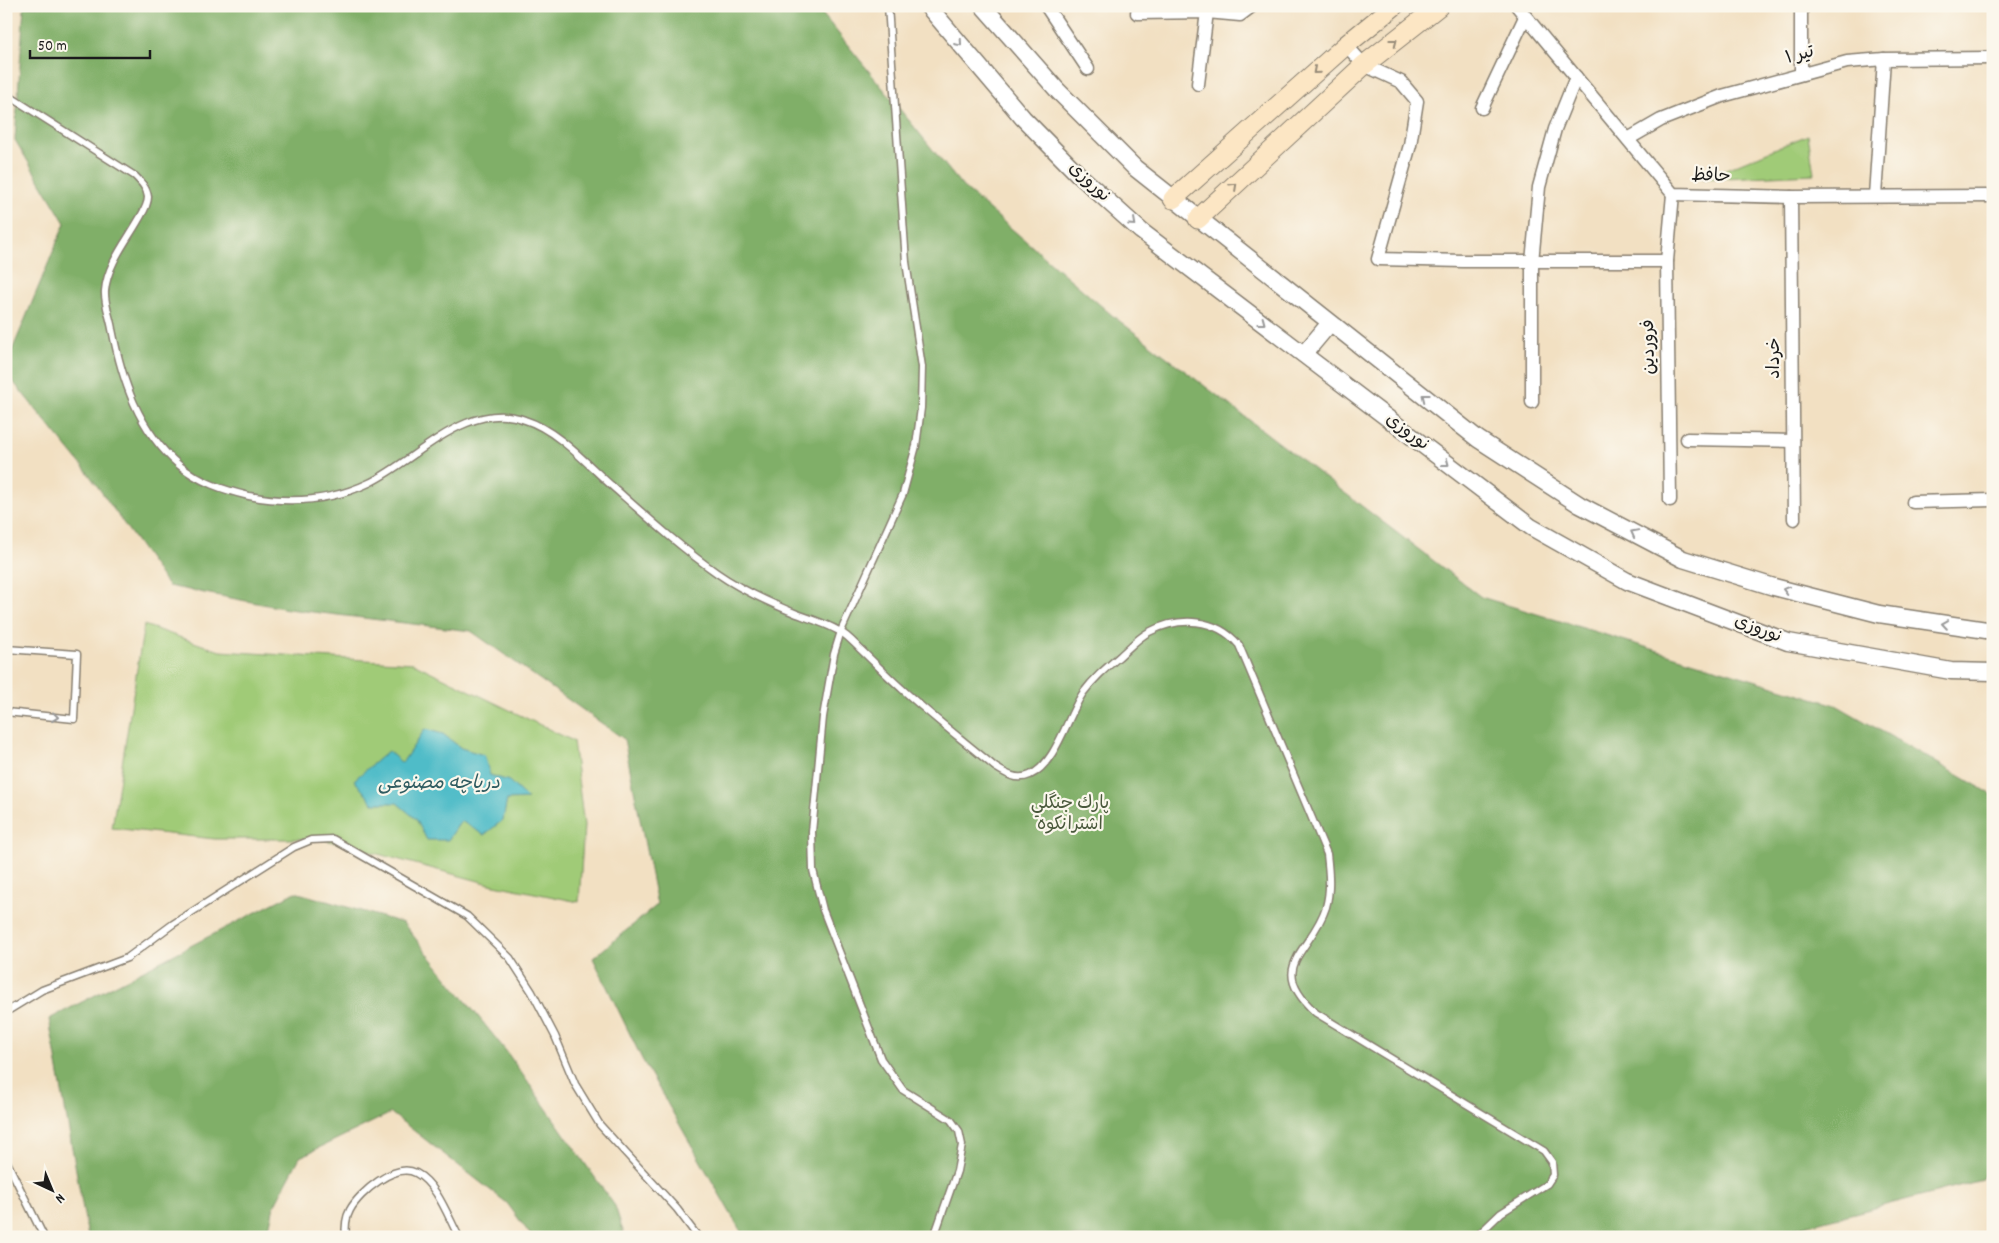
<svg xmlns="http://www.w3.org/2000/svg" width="1999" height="1243" font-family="Dekko,'Playpen Sans Arabic',sans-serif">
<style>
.green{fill:#a0cb77;stroke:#5e744a}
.forest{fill:#80af68;stroke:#4e6642}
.water{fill:#4fbcc8;stroke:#366c72}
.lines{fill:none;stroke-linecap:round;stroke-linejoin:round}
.service-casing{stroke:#877e6f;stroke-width:9}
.minor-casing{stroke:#877e6f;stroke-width:15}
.tertiary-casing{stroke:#877e6f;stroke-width:19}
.secondary-casing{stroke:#877e6f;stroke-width:21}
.service{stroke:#fff;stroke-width:6}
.minor{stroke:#fff;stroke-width:12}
.tertiary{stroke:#fff;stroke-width:16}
.secondary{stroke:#fce6c4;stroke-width:19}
.oneway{stroke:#978b78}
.oneway2{stroke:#999}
.labels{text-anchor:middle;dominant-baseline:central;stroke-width:4.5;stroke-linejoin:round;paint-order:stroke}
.street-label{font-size:18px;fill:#1c1c1c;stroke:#fbf7ec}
.park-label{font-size:18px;fill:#4a593c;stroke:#fbf7ec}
.water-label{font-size:19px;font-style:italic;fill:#305c61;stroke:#fbf7ec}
</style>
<rect width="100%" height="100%" fill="#fbf7ec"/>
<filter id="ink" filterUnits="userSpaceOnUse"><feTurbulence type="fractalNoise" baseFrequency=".02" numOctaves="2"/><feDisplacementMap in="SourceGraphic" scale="10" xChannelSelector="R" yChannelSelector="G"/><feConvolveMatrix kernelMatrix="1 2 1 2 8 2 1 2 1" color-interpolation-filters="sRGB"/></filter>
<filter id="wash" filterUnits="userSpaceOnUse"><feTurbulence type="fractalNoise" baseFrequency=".0096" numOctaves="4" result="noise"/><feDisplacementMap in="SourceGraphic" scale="20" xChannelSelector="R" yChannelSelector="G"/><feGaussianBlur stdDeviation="1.12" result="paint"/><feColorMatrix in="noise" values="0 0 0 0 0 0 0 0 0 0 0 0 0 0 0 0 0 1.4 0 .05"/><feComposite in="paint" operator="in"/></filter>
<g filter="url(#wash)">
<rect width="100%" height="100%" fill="#f2e0c2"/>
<g class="green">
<path d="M 1808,135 L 1814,174 L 1702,179 Z"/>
<path d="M 144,625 L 220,651 L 413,663 L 573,741 L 584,825 L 579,902 L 490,884 L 322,839 L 215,839 L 112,828 Z"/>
</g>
<g class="forest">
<path d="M 24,6 L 816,6 L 963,187 L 1113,316 L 1481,597 L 1836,705 L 1993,795 L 1993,1155 L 1982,1180 L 1762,1237 L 744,1237 L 642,1059 L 593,958 L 657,905 L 624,739 L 471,631 L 288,609 L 168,586 L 88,473 L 6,373 L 6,365 L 65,223 L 15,140 Z"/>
<path d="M 295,892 L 403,923 L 506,1051 L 615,1206 L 625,1237 L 532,1237 L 507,1203 L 391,1113 L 300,1157 L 274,1206 L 267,1237 L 88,1237 L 49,1019 Z"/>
</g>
<path class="water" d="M 425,729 L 443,734 L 461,748 L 484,755 L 490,775 L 509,781 L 528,799 L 507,800 L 503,820 L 484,835 L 461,821 L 448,840 L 427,840 L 416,819 L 397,803 L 373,803 L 354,780 L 388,751 L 402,763 Z"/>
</g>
<g filter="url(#ink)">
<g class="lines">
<g class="service-casing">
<g id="service">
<path d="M 888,6 L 906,262 L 922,367 L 921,408 L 916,446 L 903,494 L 841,631 L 834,654 L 823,717 L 812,832 L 813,870 L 823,910 L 881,1059 L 903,1090 L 951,1120 L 959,1131 L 962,1145 L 957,1171 L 934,1237"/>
<path d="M 6,94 L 135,176 C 141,182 147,188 148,197 C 148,206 142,214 138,221 C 126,242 107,265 105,291 C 104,302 110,317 112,329 C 122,380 138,430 179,465 C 199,482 224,490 249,496 C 290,504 331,501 369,483 C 417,460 467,399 525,420 C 557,430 587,464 612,486 C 646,516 680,547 717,573 C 741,590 770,603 797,614 C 811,619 827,624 839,631 C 847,635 853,642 859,648 C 873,661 886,675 901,688 C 931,716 964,741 995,767 C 1006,774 1017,781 1030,775 C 1056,764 1068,715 1083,693 C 1094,678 1106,668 1120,656 C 1129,648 1139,637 1149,632 C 1180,616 1216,618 1239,645 L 1327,854 C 1329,872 1331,889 1326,907 C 1312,952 1264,966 1316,1013 L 1544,1151 L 1552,1162 L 1553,1175 L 1547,1184 L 1501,1213 L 1476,1237"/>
<path d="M 6,649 L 77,654 L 74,719 L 6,712"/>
<path d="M 6,1012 L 42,990 L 127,958 L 173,924 L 294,847 L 311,840 L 333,839 L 467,916 L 510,958 L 532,992 L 555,1036 L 575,1084 L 600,1125 L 677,1209 L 698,1237"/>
<path d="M 6,1160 L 44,1237"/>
<path d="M 346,1237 C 345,1228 345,1219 350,1210 C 359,1193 395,1162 416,1173 C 437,1184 448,1217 459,1237"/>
</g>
</g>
<g class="minor-casing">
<g id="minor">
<path d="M 1046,6 L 1088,69"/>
<path d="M 1138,6 L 1137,13 L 1207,12 L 1240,15 L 1252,6"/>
<path d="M 1517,6 L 1673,194 L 1791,197 L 1993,196"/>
<path d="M 1346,45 L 1364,65 L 1401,82 L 1417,101 L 1410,145 L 1378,259 L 1463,261 L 1667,261"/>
<path d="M 1801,74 L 1801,6"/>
<path d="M 1198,84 L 1207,12"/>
<path d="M 1482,108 L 1525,17"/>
<path d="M 1628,139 L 1661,120 L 1722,96 L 1847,62 L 1884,59 L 1993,58"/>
<path d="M 1875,196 L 1884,59"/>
<path d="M 1791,197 L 1794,519"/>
<path d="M 1532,402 L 1532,262 L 1539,187 L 1555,129 L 1576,77"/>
<path d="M 1687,439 L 1793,441"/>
<path d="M 1670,500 L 1667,261 L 1673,194"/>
<path d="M 1913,502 L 1993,500"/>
</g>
</g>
<g class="tertiary-casing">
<g id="tertiary">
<path d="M 928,6 L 1023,118 L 1079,175 L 1141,231 L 1531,527 L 1627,581 L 1788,642 L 1951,671 L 1993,672"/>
<path d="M 983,6 L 1058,91 L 1135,168 L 1478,439 L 1580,505 L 1683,559 L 1774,587 L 1879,614 L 1993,631"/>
<path d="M 1304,354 L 1330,323"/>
</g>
</g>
<g class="secondary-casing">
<g id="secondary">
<path d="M 1173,199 L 1346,45 L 1394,6"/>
<path d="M 1198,219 L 1364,65 L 1439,6"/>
</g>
</g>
<use href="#service" class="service"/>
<use href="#minor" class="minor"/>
<use href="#tertiary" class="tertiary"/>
<use href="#secondary" class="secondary"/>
</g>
<defs><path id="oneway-chevron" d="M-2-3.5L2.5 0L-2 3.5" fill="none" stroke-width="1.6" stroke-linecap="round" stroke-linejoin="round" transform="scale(1.25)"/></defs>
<g class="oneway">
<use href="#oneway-chevron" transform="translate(1394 42) rotate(-38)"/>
<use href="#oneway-chevron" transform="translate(1316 71) rotate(139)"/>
<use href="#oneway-chevron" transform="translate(1234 186) rotate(-43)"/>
</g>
<g class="oneway2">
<use href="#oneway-chevron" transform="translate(959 43) rotate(49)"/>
<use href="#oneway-chevron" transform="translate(1133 223) rotate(42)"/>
<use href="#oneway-chevron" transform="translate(1262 322) rotate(37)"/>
<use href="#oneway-chevron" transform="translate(1425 397) rotate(-142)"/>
<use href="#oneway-chevron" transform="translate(1446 463) rotate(37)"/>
<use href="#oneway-chevron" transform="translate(1634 533) rotate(-152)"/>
<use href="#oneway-chevron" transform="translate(1786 590) rotate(-165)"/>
<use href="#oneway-chevron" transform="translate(1945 624) rotate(-172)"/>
<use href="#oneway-chevron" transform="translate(55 717) rotate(6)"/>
</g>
</g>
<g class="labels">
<g class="street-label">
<text transform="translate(1800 56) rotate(-15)">تیر ۱</text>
<text transform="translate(1711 177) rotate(2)">حافظ</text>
<text transform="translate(1089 183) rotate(43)">نوروزی</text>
<text transform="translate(1650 347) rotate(-91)">فروردین</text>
<text transform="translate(1775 358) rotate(-90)">خرداد</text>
<text transform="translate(1407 433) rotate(37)">نوروزی</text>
<text transform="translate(1758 630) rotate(21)">نوروزی</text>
</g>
<g class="park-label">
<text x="1070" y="804">پارك جنگلي<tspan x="1070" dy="21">اشترانكوه</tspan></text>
</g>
<g class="water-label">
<text x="439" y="784">دریاچه مصنوعی</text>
</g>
</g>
<rect width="1999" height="1243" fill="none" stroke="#fbf7ec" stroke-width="25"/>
<g transform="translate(52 1190) rotate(136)" stroke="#fbf7ec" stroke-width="4" paint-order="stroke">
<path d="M0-4L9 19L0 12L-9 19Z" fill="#1c1c1c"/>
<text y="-8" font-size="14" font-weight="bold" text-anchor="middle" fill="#1c1c1c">N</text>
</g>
<path d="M30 50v8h120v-8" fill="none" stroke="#1c1c1c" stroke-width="2.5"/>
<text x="38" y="50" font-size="15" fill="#1c1c1c" stroke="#fbf7ec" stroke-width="4" paint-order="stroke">50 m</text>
</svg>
